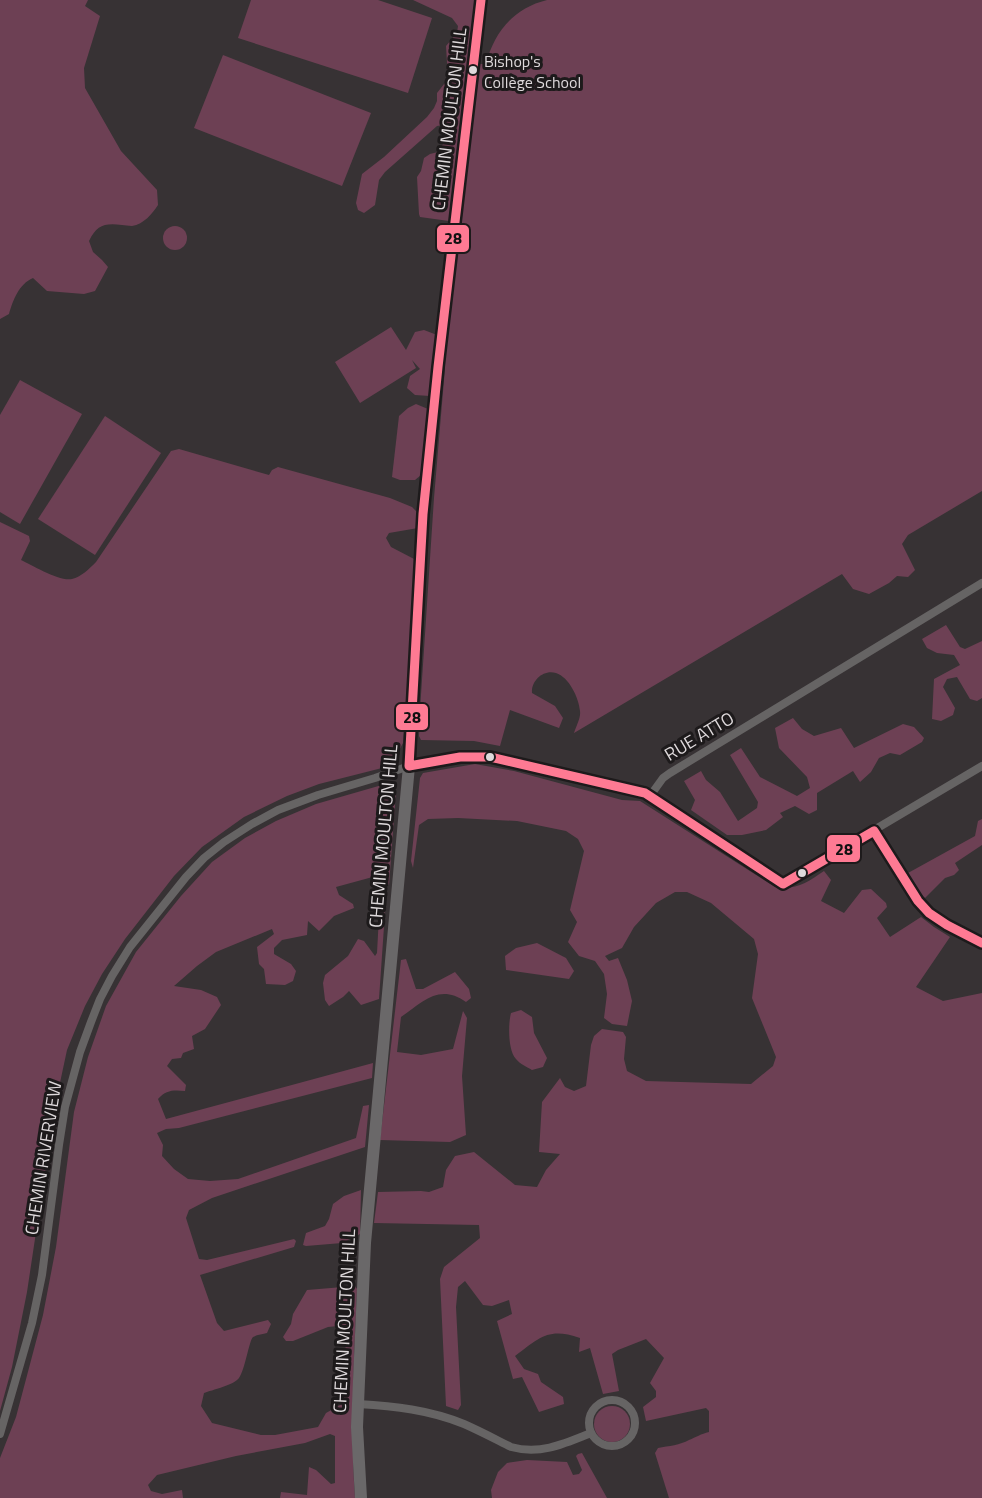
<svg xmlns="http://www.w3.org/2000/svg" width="982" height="1498" font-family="'Titillium Web',sans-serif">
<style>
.green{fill:#6d4054}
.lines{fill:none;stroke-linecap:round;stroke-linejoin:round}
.street{stroke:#666464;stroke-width:8}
.secondary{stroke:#6a6869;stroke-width:12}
.bus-1-casing{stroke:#1d1a1b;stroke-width:14}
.bus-1{stroke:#fe7a93;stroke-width:9}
.bus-dot{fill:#ded9db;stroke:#1d1a1b;stroke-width:2}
.labels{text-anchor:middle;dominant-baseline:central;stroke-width:6;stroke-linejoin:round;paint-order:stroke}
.bus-label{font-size:16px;fill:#ded9db;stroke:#1d1a1b;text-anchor:start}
.street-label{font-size:18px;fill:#ded9db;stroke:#1d1a1b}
.line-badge{stroke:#1d1a1b;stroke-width:2}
.pale-badge-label{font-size:16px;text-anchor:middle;font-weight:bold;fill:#111}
</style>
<rect width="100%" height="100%" fill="#373234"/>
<g class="green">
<path d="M 0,0 L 88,0 L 85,6 L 100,16 L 84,68 L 85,88 L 121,151 L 157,190 L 158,205 C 152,214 144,224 132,226 C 128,226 125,225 122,225 C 104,223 97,225 89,241 L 93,252 L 102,260 L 108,267 L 95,291 L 84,294 L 47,291 L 33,278 C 19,284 13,300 9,314 L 0,319 Z"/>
<path d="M 251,0 L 378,0 L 432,18 L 408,93 L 238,38 Z"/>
<path d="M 413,0 L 476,0 L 449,221 L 420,217 L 419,214 L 417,177 L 421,171 L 424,158 L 430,154 L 438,152 L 443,144 L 447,131 L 443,125 L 437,126 L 385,172 L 379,180 L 375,205 L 364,213 L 358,210 L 356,203 L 362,174 L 384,157 L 427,117 L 434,108 L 437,101 L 437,93 L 448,79 L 446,46 L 457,33 L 458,26 L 452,18 Z"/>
<path d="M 547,0 L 982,0 L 982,491 L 908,535 L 902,544 L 915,570 L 908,577 L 897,576 L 889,583 L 869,594 L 853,589 L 842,574 L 574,733 C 576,726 581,718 580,711 C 579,698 569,677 556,673 C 544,669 531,680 532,693 L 555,706 L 563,718 L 559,728 L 510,710 L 500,746 L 474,741 L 421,740 L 419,736 L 420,710 L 434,498 L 445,368 L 443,368 L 480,64 L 486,64 C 494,32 514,8 547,0 Z"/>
<path d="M 223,55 L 371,113 L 342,186 L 194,128 Z"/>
<circle cx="175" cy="238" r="12"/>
<path d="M 391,327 L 406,350 L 415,332 L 424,330 L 437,335 L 430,396 L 415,395 L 407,388 L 410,376 L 420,369 L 412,360 L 416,368 L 360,403 L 335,362 Z"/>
<path d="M 20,380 L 82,414 L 20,524 L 0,512 L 0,415 Z"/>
<path d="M 416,404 L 428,409 L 421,475 L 415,480 L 400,480 L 392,477 L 399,416 L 408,408 Z"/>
<path d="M 105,416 L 161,453 L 95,555 L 38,519 Z"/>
<path d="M 179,449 L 269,475 L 272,470 L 278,467 L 390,498 L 412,507 L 418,513 L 418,528 L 389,533 L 386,538 L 391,547 L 416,560 L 403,743 L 394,760 L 386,767 L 319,784 L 287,796 L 244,817 L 202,847 L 174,876 L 125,939 L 102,974 L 85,1006 L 67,1050 L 55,1106 L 27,1292 L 12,1367 L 0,1411 L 0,522 L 29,536 L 30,541 L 21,560 C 32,565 60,582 72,579 C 81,577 89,569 96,562 L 171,451 Z"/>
<path d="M 946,625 L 960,647 L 965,649 L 982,641 L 982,698 L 977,701 L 970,699 L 957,677 L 947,679 L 943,687 L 955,708 L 953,715 L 941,721 L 932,719 L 934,679 L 960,665 L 954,655 L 937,653 L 927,648 L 922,639 Z"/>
<path d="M 793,718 L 802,729 L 814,736 L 841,728 L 854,748 L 903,724 L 914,727 L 924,738 L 922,742 L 900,755 L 890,753 L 879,758 L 871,772 L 860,782 L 853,771 L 817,793 L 817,810 L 809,814 L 795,806 L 780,813 L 783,817 L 766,830 L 742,835 L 727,835 L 691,810 L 695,800 L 684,781 L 701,771 L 706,780 L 720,792 L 738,821 L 757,808 L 758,802 L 730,755 L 741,748 L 760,777 L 797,796 L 810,788 L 807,777 L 779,748 L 775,728 Z"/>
<path d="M 475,764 L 514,771 L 622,800 L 640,801 L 775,887 C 795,891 808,882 824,871 L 831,880 L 821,901 L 844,913 L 862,890 L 871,889 L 886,903 L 887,907 L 877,918 L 890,937 L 921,917 L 934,927 L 950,937 L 916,987 L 943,1001 L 982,993 L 982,1498 L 669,1498 L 655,1453 L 658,1448 C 669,1446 680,1445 689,1440 C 696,1437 701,1434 709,1432 L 709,1411 L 706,1408 L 646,1421 L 643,1407 L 656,1397 L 656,1391 L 650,1383 L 664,1358 L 646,1339 L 618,1350 L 612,1354 L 619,1391 L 603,1394 L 590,1348 L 579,1352 L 580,1338 C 549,1327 540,1337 515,1356 L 524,1369 L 538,1374 L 541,1382 L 563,1397 L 564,1404 L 539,1412 L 522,1377 L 513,1379 L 497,1321 L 512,1314 L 509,1300 L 492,1306 L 483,1305 L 465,1281 L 458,1287 L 456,1307 L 461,1405 L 458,1410 L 446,1406 L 440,1279 L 444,1267 L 480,1238 L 479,1225 L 374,1223 L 378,1192 L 421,1191 L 429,1192 L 443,1187 L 446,1170 L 455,1156 L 474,1152 L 515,1185 L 537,1187 L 546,1170 L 560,1154 L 539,1152 L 542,1102 L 560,1078 L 565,1087 L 574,1091 L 586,1086 L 591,1045 L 594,1036 L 602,1029 L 623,1032 L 626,1037 L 624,1059 L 627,1071 L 646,1081 L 751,1084 L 773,1066 L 776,1057 L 752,998 L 758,954 L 754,939 L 711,903 L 687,892 L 675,892 L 656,903 L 634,927 L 622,948 L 605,956 L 609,961 L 618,958 L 627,980 L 632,1001 L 627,1026 L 612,1024 L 604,1018 L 607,994 L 604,974 L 595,961 L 579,956 L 568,942 L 577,922 L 570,910 L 584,851 L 578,839 L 566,831 L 517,821 L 458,818 L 428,819 L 419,825 L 413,868 L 411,861 L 420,778 L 423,773 Z"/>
<path d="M 382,785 L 392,786 L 396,792 L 389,885 L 380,875 L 336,887 L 339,895 L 353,904 L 354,908 L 334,916 L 319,931 L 308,921 L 307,935 L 282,940 L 274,948 L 274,954 L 291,964 L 296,971 L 293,981 L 285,985 L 266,984 L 264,969 L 259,964 L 257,947 L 274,934 L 272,929 L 216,952 L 197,966 L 174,986 L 201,990 L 217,997 L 221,1005 L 205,1029 L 192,1036 L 194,1049 L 183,1053 L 181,1058 L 172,1059 L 167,1066 L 186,1085 L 185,1091 C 173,1090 166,1090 158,1099 L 166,1119 L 373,1063 L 372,1078 L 179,1128 L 166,1129 L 157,1133 L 163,1145 L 162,1156 L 174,1169 L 188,1179 L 210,1181 L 238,1179 L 356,1138 L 363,1106 L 369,1105 L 365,1147 L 212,1198 L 189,1210 L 186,1218 L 199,1259 L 207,1260 L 294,1239 L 296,1241 L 294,1247 L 200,1275 L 217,1323 L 224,1331 L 268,1320 L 271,1324 L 267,1333 C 263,1334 256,1335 253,1337 C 249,1341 245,1370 239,1378 C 234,1385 212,1390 204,1393 L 201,1406 L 212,1423 L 261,1435 L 275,1435 L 318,1427 L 326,1413 L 342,1404 L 347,1325 L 328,1327 L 293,1341 L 286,1341 L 283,1337 L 291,1324 L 293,1314 L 307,1290 L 355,1286 L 357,1289 C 354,1359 350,1428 355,1498 L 280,1498 L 281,1492 L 307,1495 L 309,1467 L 316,1470 L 331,1484 L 335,1483 L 335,1436 L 330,1434 L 305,1443 L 236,1456 L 157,1475 L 148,1485 L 151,1491 L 162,1494 L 182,1490 L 183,1498 L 0,1498 L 0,1458 L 16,1417 L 43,1315 L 56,1247 L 74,1112 L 88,1057 L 106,1006 L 136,952 L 181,896 L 212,862 L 245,838 L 276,821 L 316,804 Z"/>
<path d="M 982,819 L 982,845 L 955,863 L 959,870 L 954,875 L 945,878 L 925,898 L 919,892 L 908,873 L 975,836 L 978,821 Z"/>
<path d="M 385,912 L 379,999 L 361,1005 L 349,991 L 343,997 L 329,1006 L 325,1000 L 323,983 L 325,975 L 348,956 L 358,939 L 364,941 L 375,956 L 377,953 L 379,916 Z"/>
<path d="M 537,943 L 566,958 L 574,971 L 569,979 L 506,970 L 505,956 L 516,948 Z"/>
<path d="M 406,959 L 416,989 L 423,989 L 455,972 L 469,989 L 471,998 L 466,1002 C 439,983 423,1002 401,1017 L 397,1052 L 421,1055 L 453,1049 L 463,1011 L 467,1018 L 462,1076 L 466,1135 L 450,1142 L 380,1140 L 401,960 Z"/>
<path d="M 521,1010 L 532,1017 L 534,1033 L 547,1058 L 543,1067 L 532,1070 C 527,1067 520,1064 516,1059 C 508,1051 508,1024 511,1013 Z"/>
<path d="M 361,1190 L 360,1234 L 342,1243 L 306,1246 L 303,1245 L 306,1233 L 325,1226 L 329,1219 L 333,1204 L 344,1196 Z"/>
<circle cx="612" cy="1424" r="18"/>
<path d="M 582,1453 L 607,1498 L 492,1498 L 491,1490 L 498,1472 L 507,1463 L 527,1460 L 567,1462 L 573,1475 L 579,1474 L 582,1470 L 576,1456 L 578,1454 Z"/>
</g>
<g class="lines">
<g class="street">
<path d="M 650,796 L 663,778 L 670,773 L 982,583"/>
<path d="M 874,831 L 918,901 L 929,913 L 947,925 L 982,943"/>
<circle cx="612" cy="1423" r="23"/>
<path d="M 358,1404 C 394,1406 430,1410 464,1424 C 480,1431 495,1439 511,1447 C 540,1455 564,1444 591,1433"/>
<path d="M 0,1434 L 32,1323 L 42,1275 L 59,1145 L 65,1107 L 80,1052 L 91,1022 L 100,999 L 112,976 L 130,947 L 186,877 L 204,858 L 224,842 L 252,824 L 278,810 L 318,795 L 375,778 L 409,766 L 460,757 L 490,757 L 577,778 L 645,793 L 783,884 L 982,766"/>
</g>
<path class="secondary" d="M 361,1498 L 357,1427 L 365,1243 L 409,766 L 423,514 L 438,367 L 481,0"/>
<g class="bus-1-casing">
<path id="bus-1" d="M 481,0 L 438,367 L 423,514 L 409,766 L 460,757 L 490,757 L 645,793 L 783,884 L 874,831 L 918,901 L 929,913 L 947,925 L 982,943"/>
</g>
<use href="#bus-1" class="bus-1"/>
</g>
<g class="bus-dot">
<circle cx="473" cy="70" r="5"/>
<circle cx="490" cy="757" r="5"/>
<circle cx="802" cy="873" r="5"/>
</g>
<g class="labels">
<g class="bus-label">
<text x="484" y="61">Bishop's<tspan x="484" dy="21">Collège School</tspan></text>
</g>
<g class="street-label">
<text transform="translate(449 119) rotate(-83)">CHEMIN MOULTON HILL</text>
<text transform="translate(699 736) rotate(-31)">RUE ATTO</text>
<text transform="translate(383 836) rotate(-85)">CHEMIN MOULTON HILL</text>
<text transform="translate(43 1158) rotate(-81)">CHEMIN RIVERVIEW</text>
<text transform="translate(344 1321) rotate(-87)">CHEMIN MOULTON HILL</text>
</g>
</g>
<g class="line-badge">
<rect x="436" y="224" width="34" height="29" rx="6" fill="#fe7a93"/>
<rect x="395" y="703" width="34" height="28" rx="6" fill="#fe7a93"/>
<rect x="826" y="834" width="35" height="29" rx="6" fill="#fe7a93"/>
</g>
<g class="pale-badge-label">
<text x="453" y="244">28</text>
<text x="412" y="723">28</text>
<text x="844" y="855">28</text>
</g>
</svg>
